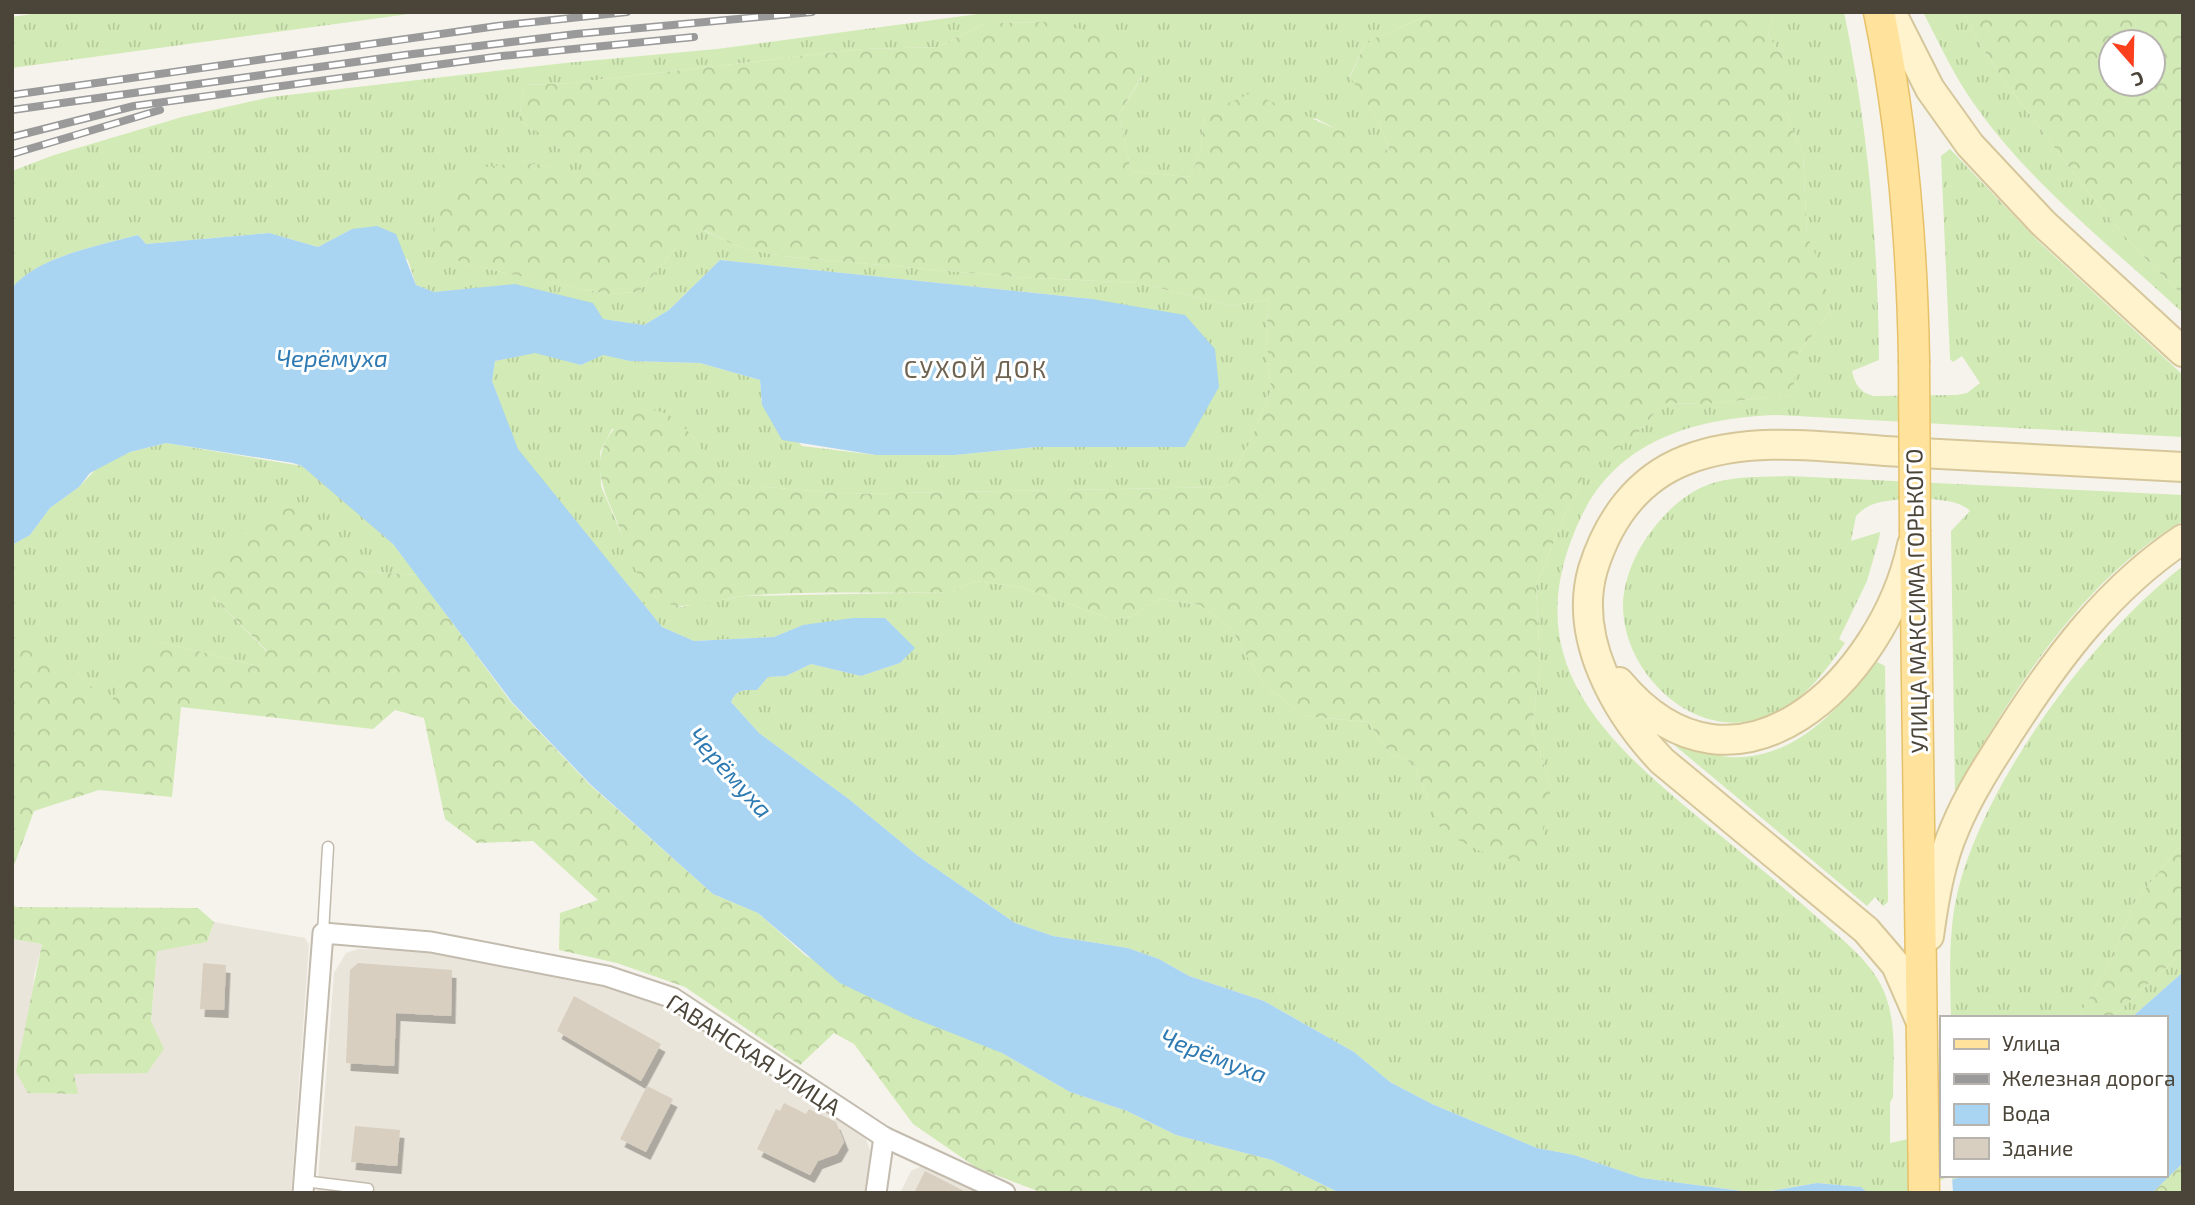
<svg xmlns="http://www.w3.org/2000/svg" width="2195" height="1205" font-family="'Exo 2',sans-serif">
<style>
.residential{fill:#eae5da}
.grass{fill:url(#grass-tufts)}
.forest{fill:url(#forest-crowns);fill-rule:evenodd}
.water{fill:#a9d4f2}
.pier{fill:#f6f3ec}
.building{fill:#d8cfc1;filter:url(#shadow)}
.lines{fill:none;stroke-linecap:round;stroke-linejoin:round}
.lane-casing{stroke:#c2bbae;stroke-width:13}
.street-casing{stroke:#c2bbae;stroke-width:23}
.secondary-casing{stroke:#d6c79b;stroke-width:32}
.primary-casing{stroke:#e6c16a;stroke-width:33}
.lane{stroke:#fff;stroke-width:10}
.street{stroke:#fff;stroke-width:19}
.secondary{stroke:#fff3cd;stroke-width:28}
.primary{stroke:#ffe39c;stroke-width:30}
.rail-casing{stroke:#9a9a9a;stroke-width:8}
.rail{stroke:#fff;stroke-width:5;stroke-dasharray:16;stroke-linecap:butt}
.primary-bridge-casing{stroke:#e6c16a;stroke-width:33;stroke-linecap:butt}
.primary-bridge{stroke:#ffe39c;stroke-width:30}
.labels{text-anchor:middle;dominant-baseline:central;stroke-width:6;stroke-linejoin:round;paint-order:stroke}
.street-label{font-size:23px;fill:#4b4439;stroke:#fff}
.water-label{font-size:24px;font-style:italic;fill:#2e7ab2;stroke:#fff}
.neighbourhood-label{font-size:24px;letter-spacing:2px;fill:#6e6250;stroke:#fff}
</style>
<defs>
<pattern id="grass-tufts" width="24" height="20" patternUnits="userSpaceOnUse" patternTransform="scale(1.75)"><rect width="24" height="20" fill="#d2eab5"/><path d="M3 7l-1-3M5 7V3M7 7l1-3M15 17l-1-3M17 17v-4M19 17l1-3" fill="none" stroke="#b6ca9c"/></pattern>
<pattern id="forest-crowns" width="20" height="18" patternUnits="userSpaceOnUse" patternTransform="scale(1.75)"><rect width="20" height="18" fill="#d2eab5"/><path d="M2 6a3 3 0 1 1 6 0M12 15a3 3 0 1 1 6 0" fill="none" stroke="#b6ca9c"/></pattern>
<filter id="shadow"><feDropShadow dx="4.5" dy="8" stdDeviation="0" flood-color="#0004"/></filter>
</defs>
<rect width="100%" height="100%" fill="#f6f3ec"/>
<g class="residential">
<path d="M 214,922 L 305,938 L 309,945 L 291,1193 L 12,1193 L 12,939 L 42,944 L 34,976 L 28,1093 L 77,1094 L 73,1074 L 147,1072 L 157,950 L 207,942 Z"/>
<path d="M 358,949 L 422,950 L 605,983 L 668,1005 L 865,1136 L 873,1159 L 868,1193 L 317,1193 L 334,973 L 346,953 Z"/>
<path d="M 922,1166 L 986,1193 L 900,1193 L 911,1171 Z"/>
</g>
<g class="grass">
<path d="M 45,12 L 424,12 L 12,68 L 12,17 Z"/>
<path d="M 993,12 L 1436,12 L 1366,42 L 1350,76 L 1375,115 L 1391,152 L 1359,141 L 1317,119 L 1204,114 L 1201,151 L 1190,177 L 1131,171 L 1119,114 L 1142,77 L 1044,22 L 985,23 L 938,47 L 864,49 L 571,83 L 524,85 L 519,120 L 600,177 L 522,162 L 464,264 L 607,294 L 639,292 L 676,248 L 703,230 L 734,245 L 780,256 L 1016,277 L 1139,283 L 1231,306 L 1269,299 L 1266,336 L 1271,390 L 1251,440 L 1226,487 L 845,494 L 724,483 L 691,434 L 612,429 L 600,452 L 601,486 L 638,573 L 654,597 L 681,607 L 743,596 L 951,592 L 976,581 L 1020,587 L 1112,619 L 1132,616 L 1160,599 L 1200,605 L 1231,628 L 1263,684 L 1305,716 L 1368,722 L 1391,755 L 1413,763 L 1428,799 L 1551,787 L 1532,728 L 1540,664 L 1536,586 L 1565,514 L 1582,482 L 1582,447 L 1633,439 L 1663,403 L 1705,404 L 1791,395 L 1798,354 L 1830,312 L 1822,272 L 1807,235 L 1803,155 L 1785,109 L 1785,59 L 1768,36 L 1773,12 L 1844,12 C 1868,127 1878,242 1879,360 L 1852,371 C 1855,385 1860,392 1873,396 L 1957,395 L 1967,393 L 1980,383 L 1962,356 L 1953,362 L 1950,359 L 1941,156 L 1950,149 L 2038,241 L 2183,375 L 2183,437 L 1776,415 C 1697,418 1618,439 1581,517 C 1517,652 1593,730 1692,812 C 1734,847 1777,881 1818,918 C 1839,937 1862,954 1877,978 C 1899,1013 1893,1058 1893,1097 L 1890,1103 L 1890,1143 L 1941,1132 L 1941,1175 L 1966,1175 L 1913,1193 L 1868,1193 L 1861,1187 L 1817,1183 L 1758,1193 L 1642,1178 L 1574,1155 L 1537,1148 L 1432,1104 L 1390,1082 L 1354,1052 L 1264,1001 L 1189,976 L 1159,959 L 1128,948 L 1053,936 L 1015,923 L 918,856 L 850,800 L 759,733 L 731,702 C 736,689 744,690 757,690 L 768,677 L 786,676 L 811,664 L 861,676 L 900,663 L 914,648 L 885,618 L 803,625 L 774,637 L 694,641 L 662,627 L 517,449 L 492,381 L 495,361 L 535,352 L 581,365 L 603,354 L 630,361 L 700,363 L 760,380 L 762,405 L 802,446 L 876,455 L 955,455 L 1036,447 L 1092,299 L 720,260 L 669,310 L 644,325 L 603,319 L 545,294 L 515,285 L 434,292 L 416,285 L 408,260 L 352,229 L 318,247 L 269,233 L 146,244 L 138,235 C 100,245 37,257 12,288 L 12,171 L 54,155 L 182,117 L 271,97 L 565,63 L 717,49 Z"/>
<path d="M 1923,12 L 1963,12 C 1982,53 2010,88 2037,124 C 2082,185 2126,244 2183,295 L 2183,313 C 2109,244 2022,178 1966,92 C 1950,67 1937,39 1923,12 Z"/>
<path d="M 166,443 L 302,466 L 369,521 L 393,544 L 417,575 L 359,571 L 212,596 L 267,652 L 258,666 L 161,642 L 141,653 L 109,706 L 80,675 L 16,646 L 12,647 L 12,545 L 30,535 L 50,508 L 79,487 L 98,467 L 130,452 Z"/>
<path d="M 1790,476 L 2183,495 L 2183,521 C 2083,577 2010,695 1955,792 L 1951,531 L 1970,511 C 1957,495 1894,497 1874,504 C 1867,506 1862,510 1856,516 L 1851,541 L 1880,532 L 1879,539 L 1867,581 L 1839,639 L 1845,643 C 1824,674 1801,704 1765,717 C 1696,743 1624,675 1623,607 C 1623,581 1635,553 1650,533 C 1667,510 1688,490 1716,482 C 1740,476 1766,477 1790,476 Z"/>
<path d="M 2183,566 L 2183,842 L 2134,903 L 2114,955 L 2078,1018 L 1951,1018 C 1950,975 1948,932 1958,890 C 1986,779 2093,635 2183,566 Z"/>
<path d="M 1875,661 L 1885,666 L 1888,902 L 1883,906 L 1875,897 L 1867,906 L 1673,744 C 1688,741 1711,756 1729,757 C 1794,761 1841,708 1875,661 Z"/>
<path d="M 2183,952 L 2183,972 L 2131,1018 L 2111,1018 Z"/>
</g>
<g class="forest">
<path d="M 1436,12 L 1773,12 L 1768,36 L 1785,59 L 1785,109 L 1803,155 L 1807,235 L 1823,272 L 1830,312 L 1798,354 L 1792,395 L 1705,404 L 1663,403 L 1633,439 L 1601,457 L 1582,448 L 1582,482 L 1565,514 L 1536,586 L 1540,664 L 1532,728 L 1551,787 L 1542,840 L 1522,862 L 1480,851 L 1442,832 L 1413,763 L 1391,755 L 1368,722 L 1305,716 L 1263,684 L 1231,628 L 1200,605 L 1160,599 L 1132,616 L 1112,619 L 1020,587 L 976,581 L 951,592 C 882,594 811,590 743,596 C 715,599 680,616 655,597 C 635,583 623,534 613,512 C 590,461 597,443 636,405 L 668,414 L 691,434 L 725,483 L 845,494 L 1226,487 L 1251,440 L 1271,390 L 1266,336 L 1269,299 L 1231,306 L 1139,283 L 1016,277 L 780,256 L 734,245 L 704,230 L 676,248 L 639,292 L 607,294 L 463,264 L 433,241 L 435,196 L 472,169 L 522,162 L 598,176 L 519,120 L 524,85 L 571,83 L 864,49 L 938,47 L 985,23 L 1044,22 L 1096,32 L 1136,58 L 1142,76 L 1119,114 L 1131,171 L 1190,177 L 1201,151 L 1204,114 L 1251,93 L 1391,152 L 1375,115 L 1350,77 L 1366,42 Z"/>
<path d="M 1963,12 L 2183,12 L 2183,295 C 2126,244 2082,185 2037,124 C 2010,88 1982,53 1963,12 ZM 2111,42 L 2153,42 L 2153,84 L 2111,84 Z"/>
<path d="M 293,505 L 359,571 L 417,575 L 511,702 L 589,784 L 713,894 L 758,913 L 806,956 L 1002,1053 L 1070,1092 L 1127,1111 L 1176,1135 L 1272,1160 L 1340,1193 L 1043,1193 L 977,1168 L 913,1124 L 854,1044 L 834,1033 L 800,1065 L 685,987 L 617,963 L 559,950 L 560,913 L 598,900 L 533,841 L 477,843 L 445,819 L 424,718 L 395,710 L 373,729 L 181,707 L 172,797 L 99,790 L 34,811 L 12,871 L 12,647 L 16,645 L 80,675 L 109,705 L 141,652 L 161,642 L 258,666 L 267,651 L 212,596 L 203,575 L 246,525 Z"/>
<path d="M 2183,842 L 2183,952 L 2111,1018 L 2078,1018 L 2114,955 L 2134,903 Z"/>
<path d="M 12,898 L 15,907 L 198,908 L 214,922 L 207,942 L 157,951 L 151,1021 L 164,1049 L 147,1073 L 74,1074 L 78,1094 L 28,1093 L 16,1072 L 42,944 L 12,939 Z"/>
<path d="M 2183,1163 L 2183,1193 L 2152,1193 Z"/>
</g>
<g class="water">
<path d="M 377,226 L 396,234 L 416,285 L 434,292 L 515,284 L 593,303 L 603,319 L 644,325 L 669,310 L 720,260 L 1092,299 L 1185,315 L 1215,349 L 1219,387 L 1185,447 L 1036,447 L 955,455 L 876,455 L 782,440 L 762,405 L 760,380 L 700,363 L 630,361 L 603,355 L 581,365 L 535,353 L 495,361 L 492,381 L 518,449 L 662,627 L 694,641 L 774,637 L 803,625 L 853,618 L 885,618 L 915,648 L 900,663 L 861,676 L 811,664 L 786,676 L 768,677 L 757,690 C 744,690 736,689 731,702 L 759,733 L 850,800 L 918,856 L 1015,923 L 1053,936 L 1128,948 L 1159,959 L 1189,976 L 1264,1001 L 1354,1052 L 1390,1082 L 1432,1104 L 1537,1148 L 1574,1155 L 1642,1178 L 1758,1193 L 1340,1193 L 1272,1160 L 1176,1135 L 1127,1111 L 1070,1092 L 1002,1053 L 911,1017 L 840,983 L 758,913 L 713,894 L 590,784 L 512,702 L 393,544 L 302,466 L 293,463 L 166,443 L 130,452 L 90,473 L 79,487 L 50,508 L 30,535 L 12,545 L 12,288 C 36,257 101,245 138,235 L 146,244 L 269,233 L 318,247 L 352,229 Z"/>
<path d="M 2183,972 L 2183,1163 L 2152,1193 L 1913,1193 L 1966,1175 L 2165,1175 L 2165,1018 L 2131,1018 Z"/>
<path d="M 1817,1183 L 1861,1187 L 1868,1193 L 1759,1193 Z"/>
</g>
<path class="pier" d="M 1952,1176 L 1953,1193 L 1910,1193 L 1912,1190 Z"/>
<g class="building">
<path d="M 203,963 L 226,965 L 224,1010 L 200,1009 Z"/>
<path d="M 358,963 L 452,970 L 451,1016 L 396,1013 L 394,1066 L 346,1063 L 350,970 Z"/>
<path d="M 574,996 L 661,1044 L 641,1081 L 557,1031 Z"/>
<path d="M 647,1086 L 673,1099 L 646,1152 L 620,1139 Z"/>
<path d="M 784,1103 L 806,1114 L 809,1109 L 836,1122 L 844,1142 L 837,1154 L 818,1161 L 810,1175 L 757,1149 L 776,1109 L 780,1111 Z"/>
<path d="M 355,1126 L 400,1130 L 397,1166 L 351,1162 Z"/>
<path d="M 925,1171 L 968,1193 L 914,1193 Z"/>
</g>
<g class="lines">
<g class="lane-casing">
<g id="lane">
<path d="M 323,933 L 328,847"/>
<path d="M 304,1181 L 368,1189"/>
</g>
</g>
<g class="street-casing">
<g id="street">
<path d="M 303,1193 L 323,933 L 431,942 L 607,976 L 673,998 L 884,1137 L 1005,1193"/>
<path d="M 876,1193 L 884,1137"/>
</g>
</g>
<g class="secondary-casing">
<g id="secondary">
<path d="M 1891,12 L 1930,89 L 1970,145 L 2043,223 L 2183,352"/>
<path d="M 1619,682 C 1737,823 1884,678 1912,545"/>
<path d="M 1929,936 C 1934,900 1940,862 1955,828 C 1969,794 1990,762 2010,731 C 2057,658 2109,588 2183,539"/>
<path d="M 1920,1020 L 1896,965 L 1866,930 L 1662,761 C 1616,713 1573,638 1593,569 C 1608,521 1637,479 1686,460 C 1752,434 1832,448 1902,452 C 1995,457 2089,462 2183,467"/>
</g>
</g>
<g class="primary-casing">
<g id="primary">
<path d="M 1879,12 C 1903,128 1912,242 1914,360"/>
<path d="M 1915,532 L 1924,1193"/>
</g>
</g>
<use href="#lane" class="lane"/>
<use href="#street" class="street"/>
<use href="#secondary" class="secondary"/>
<use href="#primary" class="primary"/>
<g class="rail-casing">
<g id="rail">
<path d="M 12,95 L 497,26 L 627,12"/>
<path d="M 12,110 L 405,55 L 576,34 L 812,12"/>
<path d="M 12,137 L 134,106 L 502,56 L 694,37"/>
<path d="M 12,154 L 160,110"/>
</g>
</g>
<use href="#rail" class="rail"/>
<g class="primary-bridge-casing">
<path id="primary-bridge" d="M 1914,360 L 1915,532"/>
</g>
<use href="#primary-bridge" class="primary-bridge"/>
</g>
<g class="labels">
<g class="street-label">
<text transform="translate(1916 601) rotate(-91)">УЛИЦА МАКСИМА ГОРЬКОГО</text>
<text transform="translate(754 1054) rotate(33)">ГАВАНСКАЯ УЛИЦА</text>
</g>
<g class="water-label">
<text x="332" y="357">Черёмуха</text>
<text transform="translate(731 772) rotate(48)">Черёмуха</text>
<text transform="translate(1214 1055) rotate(21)">Черёмуха</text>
</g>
<g class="neighbourhood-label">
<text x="976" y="368">СУХОЙ ДОК</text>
</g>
</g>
<rect width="2195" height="1205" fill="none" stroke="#4b4439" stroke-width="28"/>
<rect x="1940" y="1016" width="228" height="161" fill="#ffffff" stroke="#b7b4b0" stroke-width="2"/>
<rect x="1954" y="1039" width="35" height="10" fill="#ffe39c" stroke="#b7b4b0" stroke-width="2"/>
<text x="2002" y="1051" font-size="21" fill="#4b4439">Улица</text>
<rect x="1954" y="1074" width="35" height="10" fill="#9a9a9a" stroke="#b7b4b0" stroke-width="2"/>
<text x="2002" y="1086" font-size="21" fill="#4b4439">Железная дорога</text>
<rect x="1954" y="1104" width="35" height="21" fill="#a9d4f2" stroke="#b7b4b0" stroke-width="2"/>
<text x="2002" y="1121" font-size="21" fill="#4b4439">Вода</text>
<rect x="1954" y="1138" width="35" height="21" fill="#d8cfc1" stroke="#b7b4b0" stroke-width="2"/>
<text x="2002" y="1156" font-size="21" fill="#4b4439">Здание</text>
<g transform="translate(2132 63) rotate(160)"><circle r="33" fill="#ffffff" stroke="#b7b4b0" stroke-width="2"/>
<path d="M0-5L12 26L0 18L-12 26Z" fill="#fc3f1d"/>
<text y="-10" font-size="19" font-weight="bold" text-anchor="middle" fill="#4b4439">С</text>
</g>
</svg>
